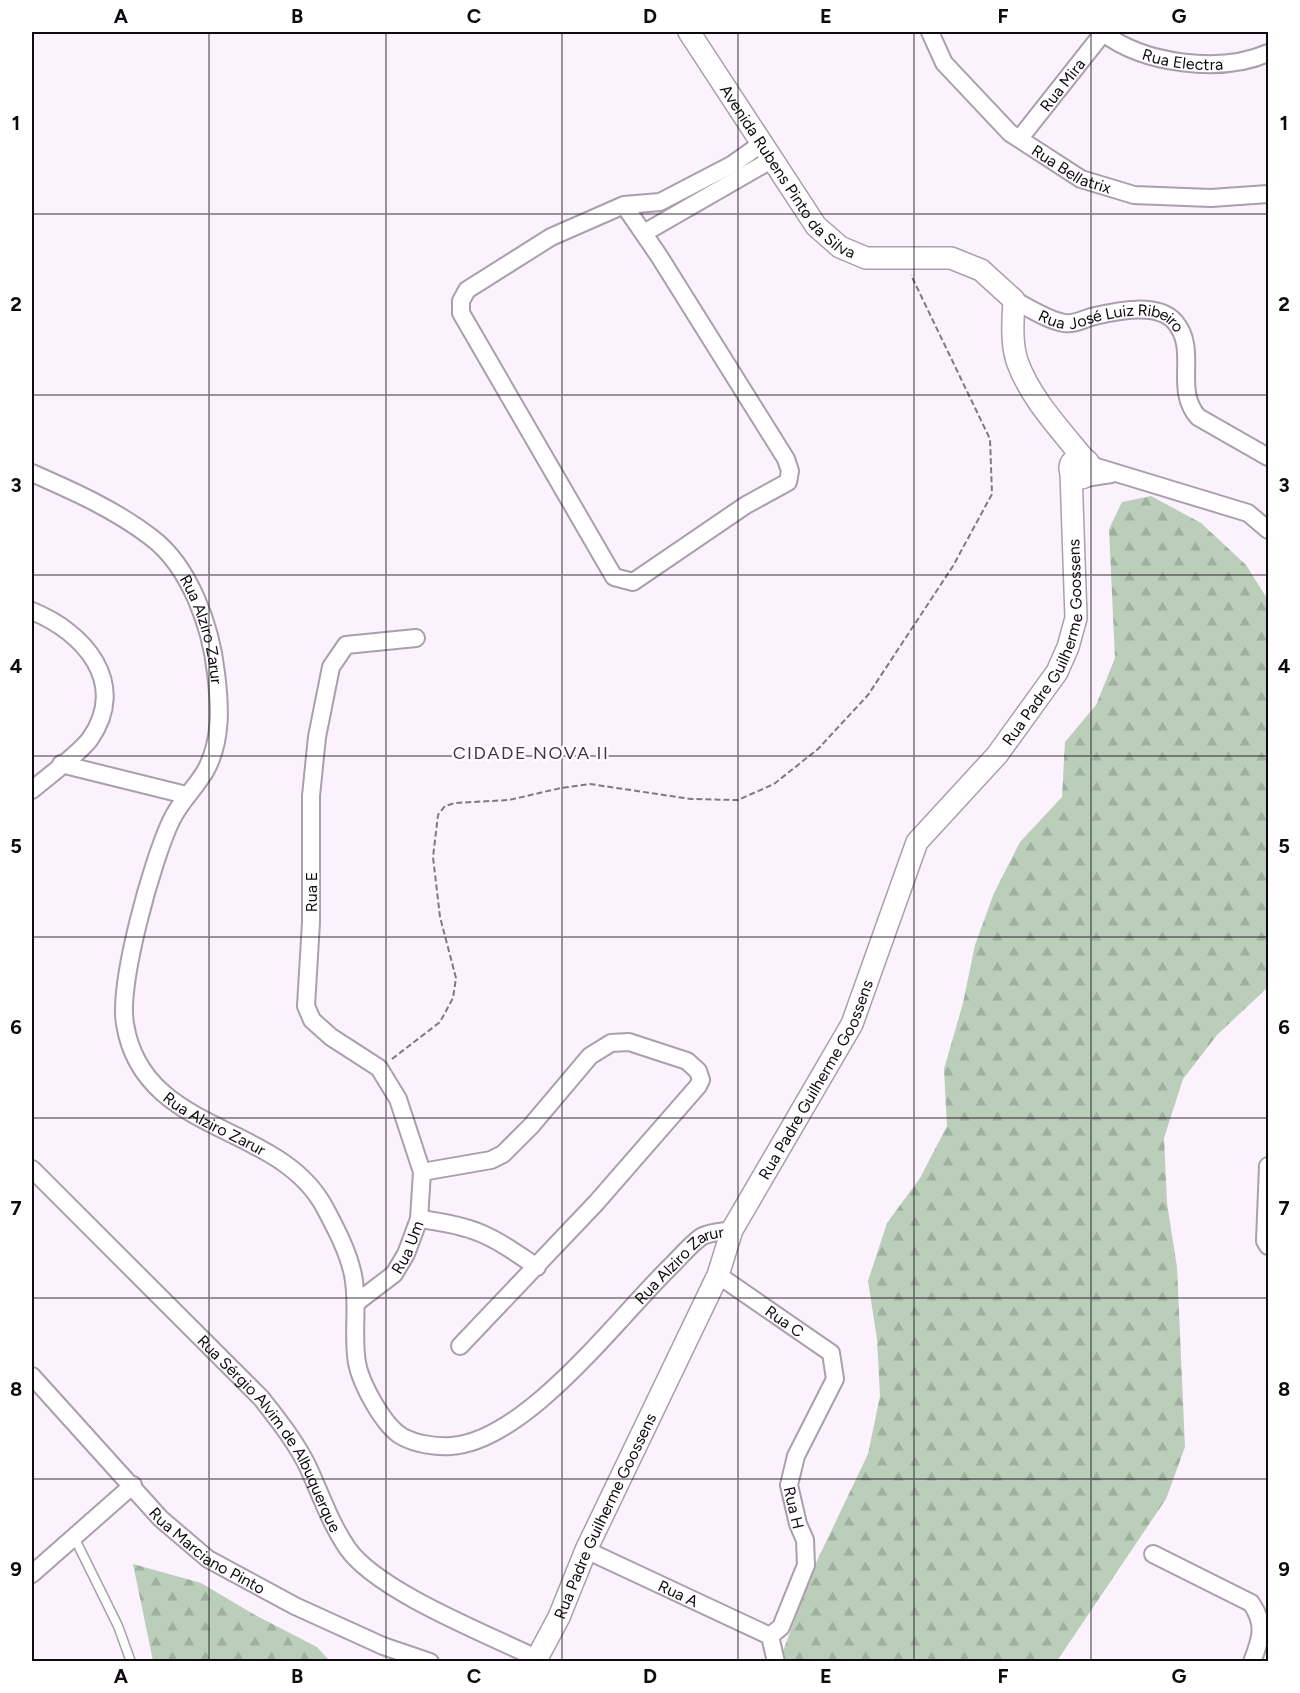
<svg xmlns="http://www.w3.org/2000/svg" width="1300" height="1693" font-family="Figtree,sans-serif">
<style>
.forest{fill:url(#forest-firs)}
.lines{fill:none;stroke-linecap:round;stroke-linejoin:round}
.service-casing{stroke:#ab9eae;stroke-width:11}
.minor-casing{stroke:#ab9eae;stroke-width:20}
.tertiary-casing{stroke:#ab9eae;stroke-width:24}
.path{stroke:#7f7981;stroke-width:2;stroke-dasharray:6 3;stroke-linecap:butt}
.service{stroke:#fff;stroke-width:8}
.minor{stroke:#fff;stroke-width:16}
.tertiary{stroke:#fff;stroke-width:21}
.grid{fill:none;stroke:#0e0a0f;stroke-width:1.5;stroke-opacity:0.55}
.labels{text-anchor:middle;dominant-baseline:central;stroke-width:4.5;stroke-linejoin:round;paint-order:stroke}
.street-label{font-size:16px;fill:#0e0a0f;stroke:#fff}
.neighbourhood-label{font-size:18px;letter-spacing:1.5px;fill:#403543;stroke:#fff}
.neatline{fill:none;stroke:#0e0a0f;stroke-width:2}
.grid-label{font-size:20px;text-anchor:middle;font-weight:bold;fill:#0e0a0f}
</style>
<defs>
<pattern id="forest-firs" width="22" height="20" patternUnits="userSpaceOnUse" patternTransform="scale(1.5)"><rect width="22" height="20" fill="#baceb9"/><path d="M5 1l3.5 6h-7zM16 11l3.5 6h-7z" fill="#9fb09e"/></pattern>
</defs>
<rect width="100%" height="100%" fill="#fbf2fd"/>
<g class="forest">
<path d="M 1151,496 L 1201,523 L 1246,565 L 1268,600 L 1268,987 L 1217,1035 L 1183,1079 L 1164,1138 L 1167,1203 L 1177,1267 L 1185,1447 L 1166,1499 L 1057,1661 L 779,1662 L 815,1565 L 868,1454 L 880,1396 L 877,1339 L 868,1281 L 887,1223 L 920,1178 L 947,1126 L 944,1069 L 963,1003 L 975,945 L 994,893 L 1020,842 L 1062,797 L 1065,742 L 1096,705 L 1115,658 L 1109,529 L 1122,502 Z"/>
<path d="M 133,1564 L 201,1583 L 255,1615 L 317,1647 L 330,1661 L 153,1661 Z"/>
</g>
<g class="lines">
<g class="service-casing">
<path id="service" d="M 74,1537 L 118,1626 L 131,1662"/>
</g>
<g class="minor-casing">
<g id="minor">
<path id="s1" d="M 930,32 L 944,63 L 1010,133 L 1081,179 L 1134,195 L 1211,198 L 1268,194"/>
<path id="s2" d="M 1102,32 C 1143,64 1220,74 1268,53"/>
<path id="s3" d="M 1020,138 L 1103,33"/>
<path d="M 624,205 L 659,256 L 786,459 L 790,471 L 788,482 L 746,505 L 633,582 L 614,577 L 461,313 L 461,301 L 467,290 L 551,237 L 624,205 L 660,202 L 733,164 L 761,144"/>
<path d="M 644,233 L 771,160"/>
<path id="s4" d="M 1014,300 C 1029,308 1047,320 1064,323 C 1075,325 1085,318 1095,316 C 1117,311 1158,302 1175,322 C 1199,350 1173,389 1198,417 L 1268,457"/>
<path d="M 1090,465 L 1248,513 L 1268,530"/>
<path id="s5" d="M 32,473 C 73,491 116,510 152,538 C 190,567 211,627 216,673 C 220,705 222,738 207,768 C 197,787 180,801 171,821 C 152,861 118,983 125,1024 C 143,1136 279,1121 325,1208 C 336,1229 348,1251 353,1275 C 359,1304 352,1334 357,1363 C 361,1384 384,1427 403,1437 C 416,1444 436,1447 451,1446 C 527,1441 618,1317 672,1265 C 681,1256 691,1244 701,1237 C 709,1232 722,1232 732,1230"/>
<path d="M 1085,478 L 1111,474"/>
<path d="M 32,611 C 84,632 129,683 90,739 C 79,754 47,777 32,790"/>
<path d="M 61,764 L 186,795"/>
<path d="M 1268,1166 L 1265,1241 L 1268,1246"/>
<path id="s6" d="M 32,1169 L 262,1399 C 278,1420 296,1442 308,1467 C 321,1495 330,1523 348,1549 C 379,1592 487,1634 536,1658"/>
<path d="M 422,1172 L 491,1160 L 503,1154 L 531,1126 L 590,1056 L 611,1043 L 629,1042 L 687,1061 L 698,1071 L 701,1080 L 698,1086 L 596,1203 L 460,1346"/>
<path d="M 419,1219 C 476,1226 490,1235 537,1267"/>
<path id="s7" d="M 718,1275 L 831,1353 L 835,1379 L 796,1456 L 789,1485 L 798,1524 L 805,1540 L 806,1565 L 781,1627 L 770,1636"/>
<path id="s8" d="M 356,1303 L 394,1274 L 406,1254 L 419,1219 L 422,1172 L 398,1099 L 379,1068 L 331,1037 L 312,1020 L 306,1006 L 311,922 L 311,796 L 317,737 L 331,667 L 346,645 L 416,638"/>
<path id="s9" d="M 32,1376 L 161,1519 L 208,1559 L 295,1606 L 383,1646 L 430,1662"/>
<path id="s10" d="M 586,1550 L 770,1636"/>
<path d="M 1153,1554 L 1251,1603 C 1266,1624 1261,1639 1252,1662"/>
<path d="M 32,1574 L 133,1485"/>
<path d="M 770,1636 L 776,1662"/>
</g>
</g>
<g class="tertiary-casing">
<g id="tertiary">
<path id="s11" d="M 689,32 L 816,226 L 840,247 L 866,258 L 951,258 L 981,270 L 1014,300 C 1013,320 1011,342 1017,361 C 1030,398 1060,429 1084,459"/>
<circle cx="1080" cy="468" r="10"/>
<path id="s12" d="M 535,1662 L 559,1617 L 586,1550 L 718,1275 L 732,1230 L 852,1024 L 917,842 L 997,755 L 1057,672 L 1068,647 L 1076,618 L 1071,472"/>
</g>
</g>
<path class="path" d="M 392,1059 L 440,1022 L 453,998 L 456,978 L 440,917 L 433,857 L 438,815 L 445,806 L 455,803 L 509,800 L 561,788 L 590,784 L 691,799 L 738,800 L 774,784 L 818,749 L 868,695 L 953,566 L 992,494 L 990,439 L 911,275"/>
<use href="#service" class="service"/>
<use href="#minor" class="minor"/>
<use href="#tertiary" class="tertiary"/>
</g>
<path class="grid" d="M 209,32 L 209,1662M 386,32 L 386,1662M 562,32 L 562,1662M 738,32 L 738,1662M 914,32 L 914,1662M 1091,32 L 1091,1662M 32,214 L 1268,214M 32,395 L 1268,395M 32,575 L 1268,575M 32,756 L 1268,756M 32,937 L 1268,937M 32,1118 L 1268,1118M 32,1298 L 1268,1298M 32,1479 L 1268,1479"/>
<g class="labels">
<g class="street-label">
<text stroke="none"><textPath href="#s2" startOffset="87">Rua Electra</textPath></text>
<text stroke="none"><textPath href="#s3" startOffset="68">Rua Mira</textPath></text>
<text stroke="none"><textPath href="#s1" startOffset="202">Rua Bellatrix</textPath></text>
<text stroke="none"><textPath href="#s11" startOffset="172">Avenida Rubens Pinto da Silva</textPath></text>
<text stroke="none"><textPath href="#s4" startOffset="105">Rua José Luiz Ribeiro</textPath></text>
<text stroke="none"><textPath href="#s5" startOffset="244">Rua Alziro Zarur</textPath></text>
<text stroke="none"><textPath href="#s12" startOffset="1152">Rua Padre Guilherme Goossens</textPath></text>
<text transform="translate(311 892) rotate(-90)">Rua E</text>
<text stroke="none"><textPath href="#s12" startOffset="648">Rua Padre Guilherme Goossens</textPath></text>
<text stroke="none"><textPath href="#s5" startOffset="801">Rua Alziro Zarur</textPath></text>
<text stroke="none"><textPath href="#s8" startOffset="78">Rua Um</textPath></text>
<text stroke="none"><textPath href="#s5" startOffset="1539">Rua Alziro Zarur</textPath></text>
<text stroke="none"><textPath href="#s7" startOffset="81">Rua C</textPath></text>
<text stroke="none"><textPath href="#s6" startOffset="358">Rua Sérgio Alvim de Albuquerque</textPath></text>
<text stroke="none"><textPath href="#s7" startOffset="303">Rua H</textPath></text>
<text stroke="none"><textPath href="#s12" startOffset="162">Rua Padre Guilherme Goossens</textPath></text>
<text stroke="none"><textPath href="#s9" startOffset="249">Rua Marciano Pinto</textPath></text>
<text stroke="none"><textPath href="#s10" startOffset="102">Rua A</textPath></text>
</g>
<g class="neighbourhood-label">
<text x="531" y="753">CIDADE NOVA II</text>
</g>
</g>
<rect width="1300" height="1693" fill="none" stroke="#ffffff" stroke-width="66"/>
<rect x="33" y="33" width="1234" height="1627" class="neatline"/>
<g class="grid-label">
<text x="121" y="23">A</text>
<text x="297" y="23">B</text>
<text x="474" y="23">C</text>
<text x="650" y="23">D</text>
<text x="826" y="23">E</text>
<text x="1003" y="23">F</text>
<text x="1179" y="23">G</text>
<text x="16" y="130">1</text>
<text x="1284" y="130">1</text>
<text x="16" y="311">2</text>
<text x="1284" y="311">2</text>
<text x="16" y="492">3</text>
<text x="1284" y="492">3</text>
<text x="16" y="673">4</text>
<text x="1284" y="673">4</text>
<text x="16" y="853">5</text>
<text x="1284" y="853">5</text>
<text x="16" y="1034">6</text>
<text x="1284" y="1034">6</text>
<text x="16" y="1215">7</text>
<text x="1284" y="1215">7</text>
<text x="16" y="1396">8</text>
<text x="1284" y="1396">8</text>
<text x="16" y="1576">9</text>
<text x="1284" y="1576">9</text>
<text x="121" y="1683">A</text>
<text x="297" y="1683">B</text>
<text x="474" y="1683">C</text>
<text x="650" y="1683">D</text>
<text x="826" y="1683">E</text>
<text x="1003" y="1683">F</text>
<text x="1179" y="1683">G</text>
</g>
</svg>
